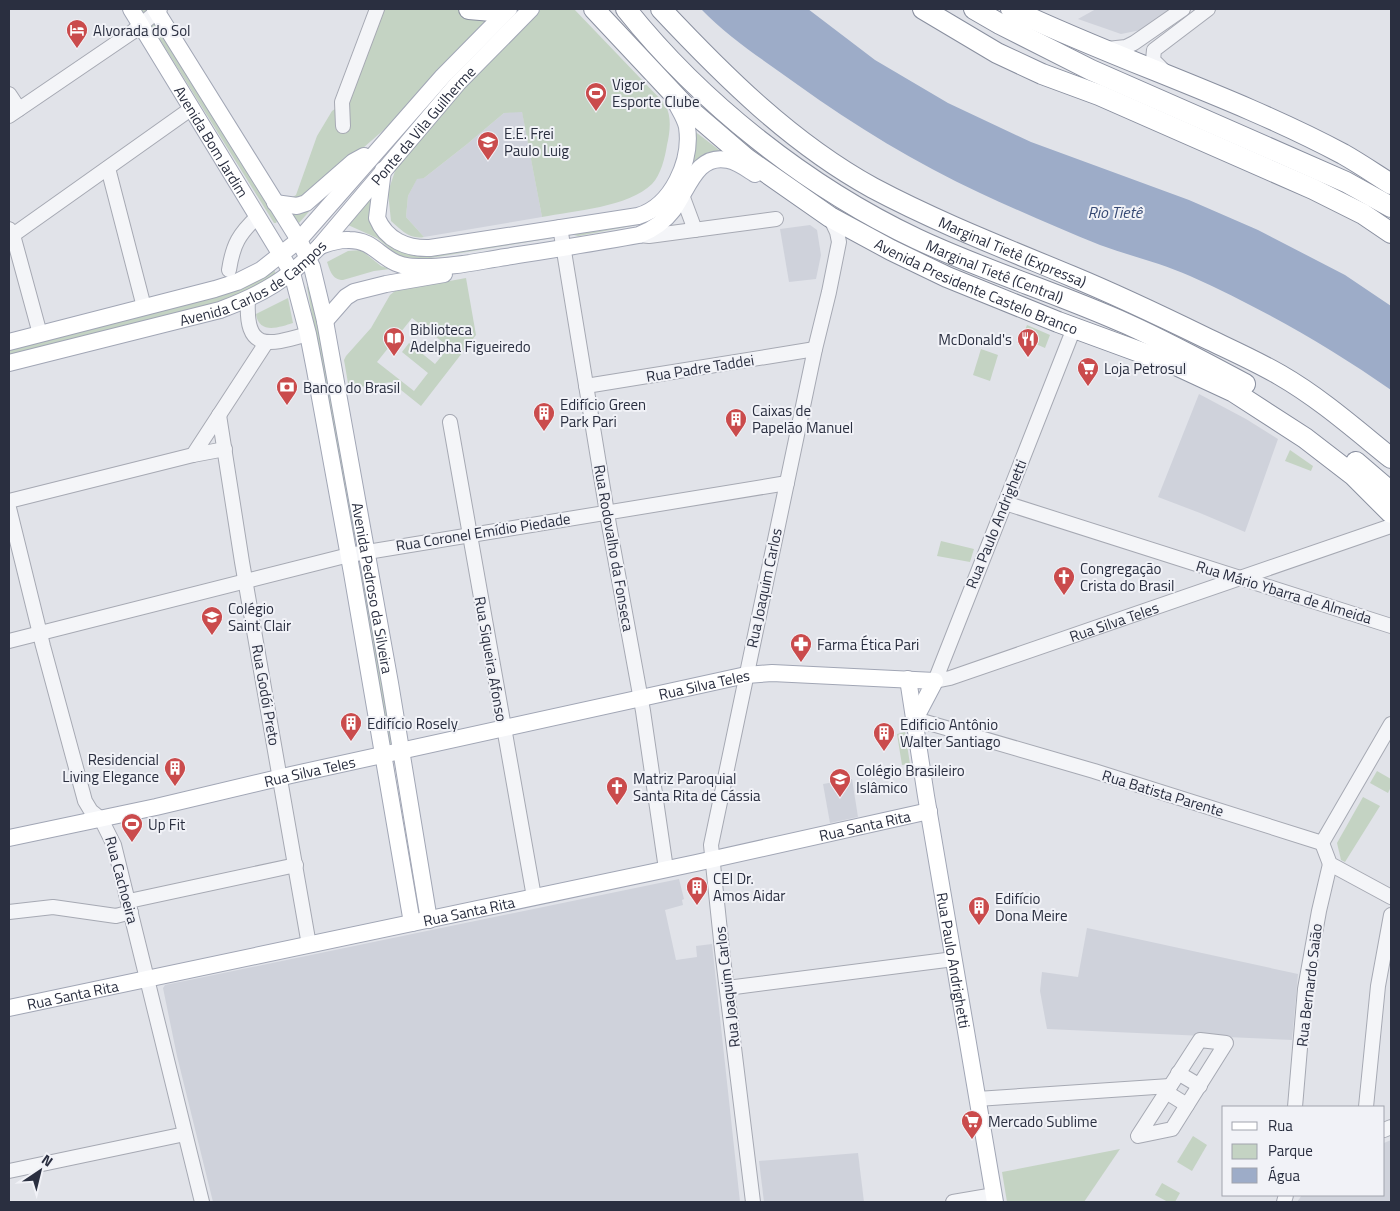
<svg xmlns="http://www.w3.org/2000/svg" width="1400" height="1211" font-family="'Titillium Web',sans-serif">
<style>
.built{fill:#cfd2db}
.green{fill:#c4d3c3;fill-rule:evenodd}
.water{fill:#9dacc8}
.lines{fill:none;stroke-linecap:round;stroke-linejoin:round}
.minor-casing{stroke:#a6a9b3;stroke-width:16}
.major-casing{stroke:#a1a6b5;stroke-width:18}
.highway-casing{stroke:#898f9f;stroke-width:22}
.minor{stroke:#f4f5f8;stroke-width:14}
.major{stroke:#fff;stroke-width:16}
.highway{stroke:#fff;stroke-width:20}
.labels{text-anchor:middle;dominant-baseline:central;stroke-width:4;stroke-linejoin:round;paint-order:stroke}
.poi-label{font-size:15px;fill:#2a2f40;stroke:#f1f2f7;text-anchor:start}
.street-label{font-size:15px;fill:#2a2f40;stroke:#f1f2f7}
.water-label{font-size:16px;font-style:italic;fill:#354873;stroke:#f1f2f7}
</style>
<rect width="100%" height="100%" fill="#e1e3e9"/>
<g class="built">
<path d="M 1096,9 L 1170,9 L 1141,30 L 1121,34 L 1078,19 Z"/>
<path d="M 522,111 L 542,217 L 424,237 L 406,217 L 408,196 L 417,178 L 424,178 L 466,145 L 504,113 Z"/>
<path d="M 810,225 L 817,230 L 821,255 L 816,279 L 789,282 L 780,229 Z"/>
<path d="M 1199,394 L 1246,419 L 1278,439 L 1245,532 L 1200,513 L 1158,497 Z"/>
<path d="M 852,779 L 858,817 L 830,823 L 823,784 Z"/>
<path d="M 679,879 L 684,899 L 682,900 L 683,905 L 665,910 L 676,960 L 697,957 L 696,946 L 712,944 L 740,1202 L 213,1202 L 177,1056 L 163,988 L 165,985 Z"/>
<path d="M 1087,928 L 1298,974 L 1292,1040 L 1047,1029 L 1040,991 L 1042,972 L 1078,977 Z"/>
<path d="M 1391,1140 L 1391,1202 L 1297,1202 L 1302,1195 L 1384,1195 L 1384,1143 Z"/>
<path d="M 858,1153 L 864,1202 L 764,1202 L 759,1161 Z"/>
</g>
<g class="green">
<path d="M 141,9 L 147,9 L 277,221 L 276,223 L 274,223 Z"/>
<path d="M 380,9 L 499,9 L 387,127 L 291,211 L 313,207 L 299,223 L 280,197 L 287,200 L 296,195 L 317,136 L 332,111 L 342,104 Z"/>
<path d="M 541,9 L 574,9 L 665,104 C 672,117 670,131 667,145 C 665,157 661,175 652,184 C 629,207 573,211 542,217 L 522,112 L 504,113 L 466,145 L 424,178 L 417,179 L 408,196 L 406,217 L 424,237 C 410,240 400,229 391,221 L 388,192 L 397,165 L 464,87 Z"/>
<path d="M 693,130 L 723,153 L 673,202 L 648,223 L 578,236 L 574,235 L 573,233 L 656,212 Z"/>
<path d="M 377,188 L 373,203 L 394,247 L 553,235 L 553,238 L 424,259 L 403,257 L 394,252 L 377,238 L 348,225 Z"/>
<path d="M 361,250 L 381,266 L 390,269 L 374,271 L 343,280 C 332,280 330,270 327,262 L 348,251 Z"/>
<path d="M 273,267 L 277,277 L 241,297 L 9,358 L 9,347 Z"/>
<path d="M 466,278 L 476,335 L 421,406 L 391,382 L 349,389 L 344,360 L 346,356 L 371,328 L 390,295 L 395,291 ZM 412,318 L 449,347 L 435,364 L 409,343 L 402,352 L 428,373 L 414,391 L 377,362 Z"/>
<path d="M 309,285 L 311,285 L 357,539 L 354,541 L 352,539 L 307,287 Z"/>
<path d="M 288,298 L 293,323 C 280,327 259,335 256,314 Z"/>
<path d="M 1027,325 L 1050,335 L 1045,348 L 1022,338 Z"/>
<path d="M 981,349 L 998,355 L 990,381 L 973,375 Z"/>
<path d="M 1290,450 L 1313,466 L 1311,471 L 1285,461 Z"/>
<path d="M 941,541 L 974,549 L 970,562 L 937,556 Z"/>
<path d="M 357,563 L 361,564 L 393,743 L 391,744 L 388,743 Z"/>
<path d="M 905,732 L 910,764 L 902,765 L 897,734 Z"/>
<path d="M 1377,771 L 1391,779 L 1391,787 L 1388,793 L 1370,783 Z"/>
<path d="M 1363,797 L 1380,806 L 1345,862 L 1341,860 L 1337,843 Z"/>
<path d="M 1193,1136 L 1207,1145 L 1192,1171 L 1177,1162 Z"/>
<path d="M 1120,1149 L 1084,1202 L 1007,1202 L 1002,1172 Z"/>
<path d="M 1162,1183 L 1180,1193 L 1175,1202 L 1168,1202 L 1155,1195 Z"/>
</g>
<path class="water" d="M 701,9 L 808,9 L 875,60 L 948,103 L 1031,142 L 1189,200 L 1258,230 L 1345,275 L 1391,306 L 1391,390 C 1328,346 1261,308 1190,276 C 1161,263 1130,256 1100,245 C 1060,229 1019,211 980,193 C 916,163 855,126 798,85 C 765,61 730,39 701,9 Z"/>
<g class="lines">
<g class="minor-casing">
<g id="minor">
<path d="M 1107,49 L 1126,47 L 1134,43 L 1183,9"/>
<path d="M 1166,73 L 1153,60 L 1154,50 L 1208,9"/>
<path d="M 9,94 L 19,109"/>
<path d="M 9,116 L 131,33 L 160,9"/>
<path d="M 343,126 L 342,102 L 377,9"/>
<path d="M 108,168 L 144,307"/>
<path d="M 682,195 L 695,230"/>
<path d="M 560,227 L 609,525 L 643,711 L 666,869"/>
<path d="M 9,229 L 13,235 L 40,334"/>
<path d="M 13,235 L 192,108"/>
<path d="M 639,235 L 649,236 L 776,219"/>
<path d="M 229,270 C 233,244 239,234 258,216"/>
<path d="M 248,300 C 245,353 269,345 308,334"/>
<path id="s1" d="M 1074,328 L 935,681 L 950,678 L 1391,526"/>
<path d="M 586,386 L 815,349"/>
<path d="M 219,415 L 242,562 L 309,945"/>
<path d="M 450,422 L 534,897"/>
<path d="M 193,455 L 225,449"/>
<path d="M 9,501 L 193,455 L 266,343"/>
<path d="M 1005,503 L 1391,626"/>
<path d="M 9,508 L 43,646 L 85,801 L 91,811 L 101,819 L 114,845 L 202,1202"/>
<path d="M 9,641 L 349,555 L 787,483"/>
<path d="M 915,719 L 1094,771 L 1322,843"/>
<path d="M 1322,843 L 1391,724"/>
<path d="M 1322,843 L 1330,864 L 1391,897"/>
<path d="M 129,901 L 296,865"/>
<path d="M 9,912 L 53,907 L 116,916 L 131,912"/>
<path d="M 727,988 L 954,959"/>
<path d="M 1200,1040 L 1226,1043 L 1172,1129 L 1138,1136 Z"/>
<path d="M 1178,1073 L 1200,1086"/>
<path d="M 1166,1092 L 1187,1105"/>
<path d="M 977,1099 L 1170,1086"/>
<path d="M 1295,1107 L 1305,989 L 1319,911 L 1330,864"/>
<path d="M 1366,1107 L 1378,986 L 1391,915"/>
<path d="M 1384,1130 L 1391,1127"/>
<path d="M 9,1171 L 185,1134"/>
<path d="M 753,1202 L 722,950 L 711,845 L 815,349 L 829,292 L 839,242 L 837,232 L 830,217"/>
<path d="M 953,1202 L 994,1195"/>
<path d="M 1284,1202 L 1286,1195"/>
</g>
</g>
<g class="major-casing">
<g id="major">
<path id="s2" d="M 131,9 L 292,273 L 308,334 L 315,370 L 352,573 L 412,923"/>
<path id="s3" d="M 155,9 L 299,240 L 312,267 L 325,321 L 390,683 L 429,920"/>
<path d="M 383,170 L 377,218 C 386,240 407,249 430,248 L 638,216 C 672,206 692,161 687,127 C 685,117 678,108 674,99"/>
<path d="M 275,203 L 297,206 L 306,203 L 353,162 L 364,156"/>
<path d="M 320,246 C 329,243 339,239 349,240 C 372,240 378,255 396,263 C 405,267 413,267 423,267 C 450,268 479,261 506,257 C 550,250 595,243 639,235 C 652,230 664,222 673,210 C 688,190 696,153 728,160 C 738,162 747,169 755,174"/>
<path d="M 325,321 L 346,297 L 354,292 L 386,284 L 444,274"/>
<path d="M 9,342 L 215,289 L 237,282 L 261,270 L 299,240 L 443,76 L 509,9"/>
<path id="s4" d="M 9,363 L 220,310 C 263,294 288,279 320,246 L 458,83 L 531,9"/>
<path id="s5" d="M 908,679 L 926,796 L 995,1202"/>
<path id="s6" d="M 9,838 L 156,807 L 291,775 L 746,675 L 772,673 L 935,681 L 915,719"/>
<path id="s7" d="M 9,1008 L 696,863 L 929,811"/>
</g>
</g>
<g class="highway-casing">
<g id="highway">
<path d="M 469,9 L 492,11 L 501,9"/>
<path id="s8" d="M 594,9 L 684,105 L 747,159 L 830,217 L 891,250 L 947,277 L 1058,322 L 1178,366 L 1234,392 L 1305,438 L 1353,475 L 1391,513"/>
<path id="s9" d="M 626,9 C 701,103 807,187 917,239 C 985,271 1058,293 1127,324 C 1167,342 1206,363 1245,384"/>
<path id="s10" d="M 661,9 C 724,76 791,143 873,188 C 937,222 1004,248 1071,276 C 1117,295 1161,316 1206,338 C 1231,350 1256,361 1280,375 C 1320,398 1355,429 1391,458"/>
<path d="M 923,9 L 997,53 L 1042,74 L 1099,95 L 1313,189 L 1363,214 L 1391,233"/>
<path d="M 974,9 L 1000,24 L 1091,70 L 1346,182 L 1391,207"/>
<path d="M 1011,9 C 1120,61 1236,97 1343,154 C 1359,163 1375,174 1391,184"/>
<path d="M 1356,462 L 1391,492"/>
</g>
</g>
<use href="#minor" class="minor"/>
<use href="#major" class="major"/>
<use href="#highway" class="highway"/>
</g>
<defs>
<g id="hotel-pin" transform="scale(1.125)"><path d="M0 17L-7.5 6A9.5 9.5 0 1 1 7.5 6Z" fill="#ca4b4c" stroke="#f1f2f7"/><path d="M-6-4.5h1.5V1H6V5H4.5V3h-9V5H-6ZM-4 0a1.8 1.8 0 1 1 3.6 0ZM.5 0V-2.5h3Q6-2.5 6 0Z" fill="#fff"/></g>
<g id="stadium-pin" transform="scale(1.125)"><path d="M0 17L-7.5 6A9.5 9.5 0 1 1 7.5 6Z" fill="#ca4b4c" stroke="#f1f2f7"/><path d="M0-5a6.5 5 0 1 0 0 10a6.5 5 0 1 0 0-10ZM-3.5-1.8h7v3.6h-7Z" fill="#fff"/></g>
<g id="school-pin" transform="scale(1.125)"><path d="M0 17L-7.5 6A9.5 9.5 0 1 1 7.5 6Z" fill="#ca4b4c" stroke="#f1f2f7"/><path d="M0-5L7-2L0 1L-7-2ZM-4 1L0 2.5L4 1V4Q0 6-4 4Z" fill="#fff"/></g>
<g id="library-pin" transform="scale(1.125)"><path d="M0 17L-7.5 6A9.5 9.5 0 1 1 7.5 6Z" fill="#ca4b4c" stroke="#f1f2f7"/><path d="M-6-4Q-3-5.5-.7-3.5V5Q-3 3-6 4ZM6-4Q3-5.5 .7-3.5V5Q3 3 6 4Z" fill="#fff"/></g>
<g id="restaurant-pin" transform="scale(1.125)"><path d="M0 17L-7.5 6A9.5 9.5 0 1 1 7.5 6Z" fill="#ca4b4c" stroke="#f1f2f7"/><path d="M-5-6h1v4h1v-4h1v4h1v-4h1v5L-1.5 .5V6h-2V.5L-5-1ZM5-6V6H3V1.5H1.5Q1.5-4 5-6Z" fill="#fff"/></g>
<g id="supermarket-pin" transform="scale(1.125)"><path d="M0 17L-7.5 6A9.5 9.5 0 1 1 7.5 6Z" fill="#ca4b4c" stroke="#f1f2f7"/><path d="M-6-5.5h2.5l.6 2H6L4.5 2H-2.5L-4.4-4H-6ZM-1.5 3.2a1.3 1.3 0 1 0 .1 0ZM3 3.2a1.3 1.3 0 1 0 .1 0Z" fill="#fff"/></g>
<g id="bank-pin" transform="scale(1.125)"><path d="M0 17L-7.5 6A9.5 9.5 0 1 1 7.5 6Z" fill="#ca4b4c" stroke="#f1f2f7"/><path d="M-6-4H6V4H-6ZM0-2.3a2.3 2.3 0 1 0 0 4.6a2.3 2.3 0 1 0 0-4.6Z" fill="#fff"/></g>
<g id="building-pin" transform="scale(1.125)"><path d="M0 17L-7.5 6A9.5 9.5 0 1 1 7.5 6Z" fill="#ca4b4c" stroke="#f1f2f7"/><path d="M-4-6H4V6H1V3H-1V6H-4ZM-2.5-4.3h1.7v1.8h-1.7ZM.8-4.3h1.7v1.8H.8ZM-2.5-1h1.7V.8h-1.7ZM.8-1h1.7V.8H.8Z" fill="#fff"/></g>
<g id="church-pin" transform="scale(1.125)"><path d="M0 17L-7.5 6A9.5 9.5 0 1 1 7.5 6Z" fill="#ca4b4c" stroke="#f1f2f7"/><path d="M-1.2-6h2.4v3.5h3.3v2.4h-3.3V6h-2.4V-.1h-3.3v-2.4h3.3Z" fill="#fff"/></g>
<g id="pharmacy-pin" transform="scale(1.125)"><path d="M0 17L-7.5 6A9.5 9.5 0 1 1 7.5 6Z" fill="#ca4b4c" stroke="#f1f2f7"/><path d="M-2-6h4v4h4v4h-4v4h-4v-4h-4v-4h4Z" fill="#fff"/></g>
</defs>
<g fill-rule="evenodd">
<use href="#hotel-pin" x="77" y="30"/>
<use href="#stadium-pin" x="596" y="93"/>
<use href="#school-pin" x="488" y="142"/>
<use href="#library-pin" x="394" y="338"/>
<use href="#restaurant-pin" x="1028" y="339"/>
<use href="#supermarket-pin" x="1088" y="368"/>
<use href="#bank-pin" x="287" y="387"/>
<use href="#building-pin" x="544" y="413"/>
<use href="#building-pin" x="736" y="419"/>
<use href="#church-pin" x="1064" y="577"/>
<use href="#school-pin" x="212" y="617"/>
<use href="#pharmacy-pin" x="801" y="644"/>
<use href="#building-pin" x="351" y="723"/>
<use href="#building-pin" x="884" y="733"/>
<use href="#building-pin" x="175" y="768"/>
<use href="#school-pin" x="840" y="779"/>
<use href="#church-pin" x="617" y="787"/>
<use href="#stadium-pin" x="132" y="824"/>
<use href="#building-pin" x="697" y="887"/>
<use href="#building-pin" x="979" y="907"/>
<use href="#supermarket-pin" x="972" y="1121"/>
</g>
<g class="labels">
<g class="poi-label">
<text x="93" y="30">Alvorada do Sol</text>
<text x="612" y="84">Vigor<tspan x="612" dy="17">Esporte Clube</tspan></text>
<text x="504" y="133">E.E. Frei<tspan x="504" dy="17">Paulo Luig</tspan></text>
<text x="410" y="329">Biblioteca<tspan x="410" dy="17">Adelpha Figueiredo</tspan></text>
<text x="1012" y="339" text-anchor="end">McDonald's</text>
<text x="1104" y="368">Loja Petrosul</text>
<text x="303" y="387">Banco do Brasil</text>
<text x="560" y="404">Edifício Green<tspan x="560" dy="17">Park Pari</tspan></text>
<text x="752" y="410">Caixas de<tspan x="752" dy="17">Papelão Manuel</tspan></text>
<text x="1080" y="568">Congregação<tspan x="1080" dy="17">Crista do Brasil</tspan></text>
<text x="228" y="608">Colégio<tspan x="228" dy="17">Saint Clair</tspan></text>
<text x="817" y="644">Farma Ética Pari</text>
<text x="367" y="723">Edifício Rosely</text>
<text x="900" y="724">Edificio Antônio<tspan x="900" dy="17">Walter Santiago</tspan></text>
<text x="159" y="759" text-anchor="end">Residencial<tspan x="159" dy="17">Living Elegance</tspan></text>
<text x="856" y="770">Colégio Brasileiro<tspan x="856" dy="17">Islâmico</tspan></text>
<text x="633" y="778">Matriz Paroquial<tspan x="633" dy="17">Santa Rita de Cássia</tspan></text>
<text x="148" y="824">Up Fit</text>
<text x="713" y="878">CEI Dr.<tspan x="713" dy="17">Amos Aidar</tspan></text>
<text x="995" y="898">Edifício<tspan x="995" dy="17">Dona Meire</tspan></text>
<text x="988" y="1121">Mercado Sublime</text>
</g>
<g class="street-label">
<text stroke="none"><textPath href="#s4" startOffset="496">Ponte da Vila Guilherme</textPath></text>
<text stroke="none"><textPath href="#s2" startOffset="155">Avenida Bom Jardim</textPath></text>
<text stroke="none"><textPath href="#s10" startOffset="432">Marginal Tietê (Expressa)</textPath></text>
<text stroke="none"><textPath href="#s9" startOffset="458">Marginal Tietê (Central)</textPath></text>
<text stroke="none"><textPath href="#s4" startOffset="259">Avenida Carlos de Campos</textPath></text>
<text stroke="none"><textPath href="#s8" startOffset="478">Avenida Presidente Castelo Branco</textPath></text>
<text transform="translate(700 368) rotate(-9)">Rua Padre Taddei</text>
<text transform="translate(996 524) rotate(-68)">Rua Paulo Andrighetti</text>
<text transform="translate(483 532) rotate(-9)">Rua Coronel Emídio Piedade</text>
<text transform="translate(614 548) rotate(80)">Rua Rodovalho da Fonseca</text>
<text stroke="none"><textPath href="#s3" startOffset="629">Avenida Pedroso da Silveira</textPath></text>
<text transform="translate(764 588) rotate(-78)">Rua Joaquim Carlos</text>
<text transform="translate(1284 592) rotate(17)">Rua Mário Ybarra de Almeida</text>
<text stroke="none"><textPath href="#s1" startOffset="568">Rua Silva Teles</textPath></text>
<text transform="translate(491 659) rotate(80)">Rua Siqueira Afonso</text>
<text stroke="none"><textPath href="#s6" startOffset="712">Rua Silva Teles</textPath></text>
<text transform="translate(266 695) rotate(80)">Rua Godói Preto</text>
<text stroke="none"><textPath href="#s6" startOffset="308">Rua Silva Teles</textPath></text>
<text transform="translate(1163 793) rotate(17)">Rua Batista Parente</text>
<text stroke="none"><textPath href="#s7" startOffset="875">Rua Santa Rita</textPath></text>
<text transform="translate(122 880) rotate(75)">Rua Cachoeira</text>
<text stroke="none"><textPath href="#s7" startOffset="470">Rua Santa Rita</textPath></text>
<text stroke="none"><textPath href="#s5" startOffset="285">Rua Paulo Andrighetti</textPath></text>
<text transform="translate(1309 985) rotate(-83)">Rua Bernardo Saião</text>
<text transform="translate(727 987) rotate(-97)">Rua Joaquim Carlos</text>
<text stroke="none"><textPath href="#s7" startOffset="65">Rua Santa Rita</textPath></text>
</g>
<g class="water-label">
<text x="1115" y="212">Rio Tietê</text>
</g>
</g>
<rect width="1400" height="1211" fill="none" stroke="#2a2f40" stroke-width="20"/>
<rect x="1222" y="1106" width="162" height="90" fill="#f1f2f7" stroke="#a1a4ae"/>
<rect x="1232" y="1122" width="25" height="8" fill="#ffffff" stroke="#a1a4ae"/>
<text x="1268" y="1131" font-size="15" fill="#2a2f40">Rua</text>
<rect x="1232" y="1144" width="25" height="15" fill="#c4d3c3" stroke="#a1a4ae"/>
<text x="1268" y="1156" font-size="15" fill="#2a2f40">Parque</text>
<rect x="1232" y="1168" width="25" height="15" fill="#9dacc8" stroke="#a1a4ae"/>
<text x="1268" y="1181" font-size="15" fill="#2a2f40">Água</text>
<g transform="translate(40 1171) rotate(35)" stroke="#f1f2f7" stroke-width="4" paint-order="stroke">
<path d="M0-4L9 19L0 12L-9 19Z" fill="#2a2f40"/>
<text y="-8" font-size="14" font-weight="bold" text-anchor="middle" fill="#2a2f40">N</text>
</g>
</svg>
